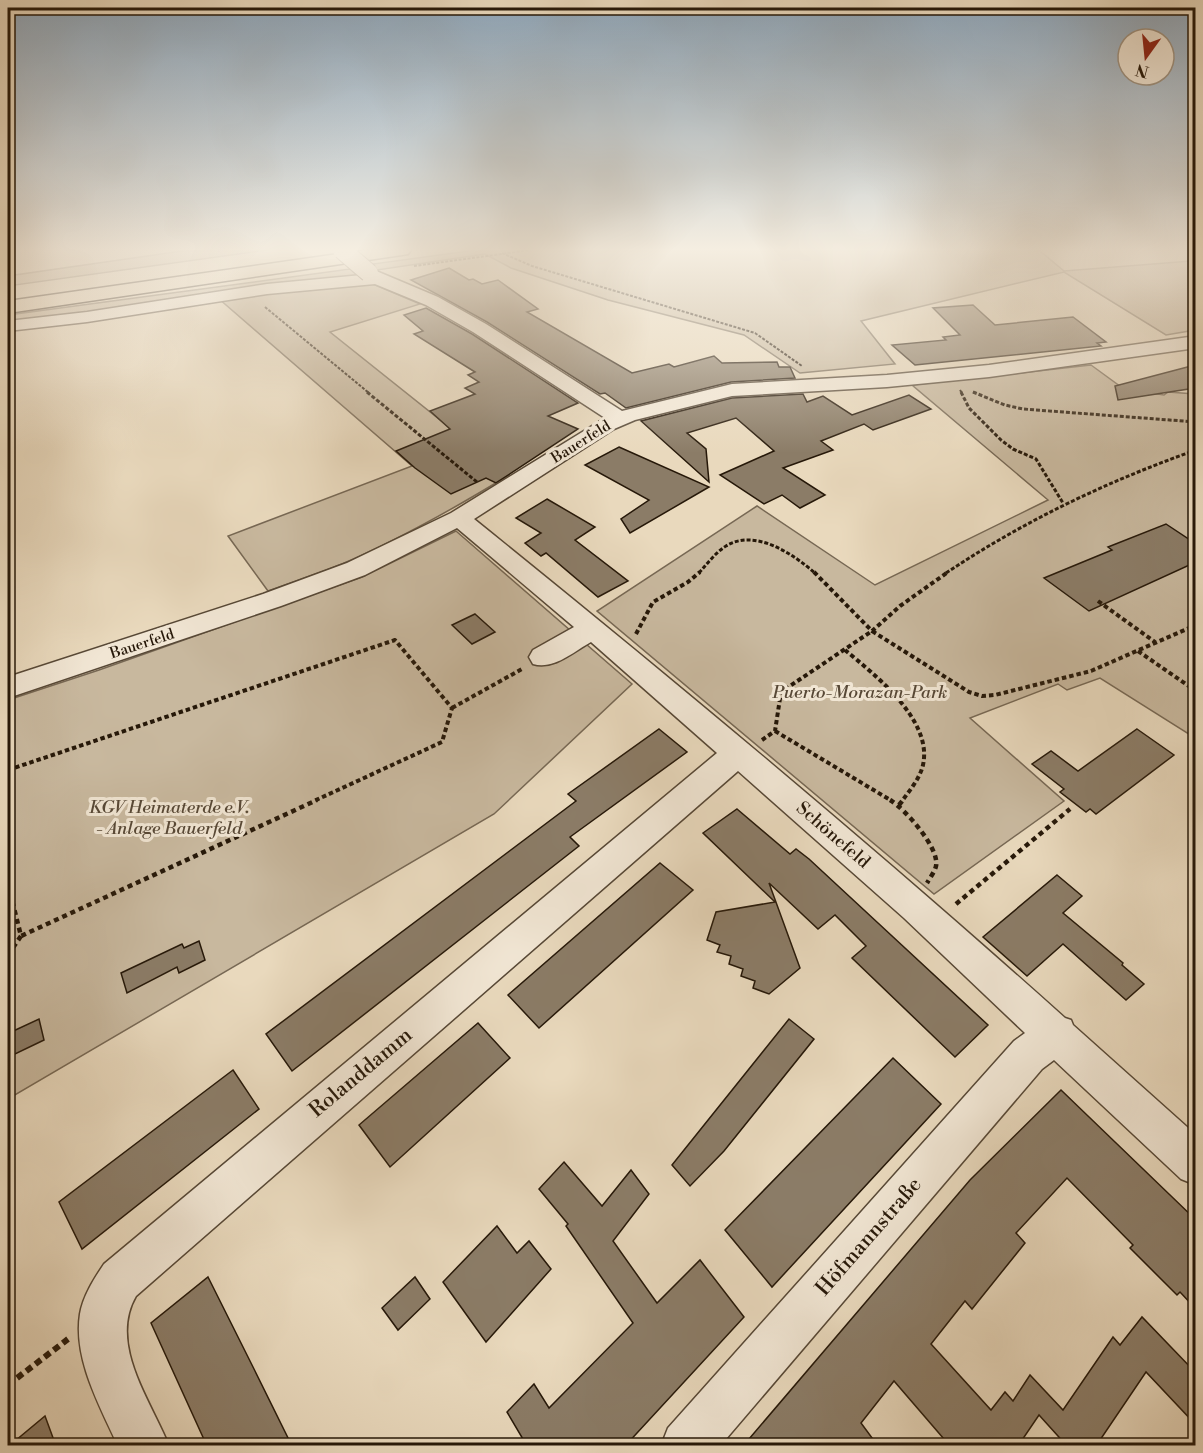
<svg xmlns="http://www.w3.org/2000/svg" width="1203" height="1453" font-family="'Libre Bodoni',serif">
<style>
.green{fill:#c8b89e;stroke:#776854;stroke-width:1.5}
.building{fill:#8b7c67;stroke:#261809;stroke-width:1.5}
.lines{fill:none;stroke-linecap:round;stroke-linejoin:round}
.minor-casing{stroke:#574836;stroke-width:3}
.highway-casing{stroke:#261809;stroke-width:3}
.path-far4{stroke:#261809;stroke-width:2;stroke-dasharray:3 1.5;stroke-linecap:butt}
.path-far3{stroke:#261809;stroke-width:3;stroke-dasharray:4 2;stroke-linecap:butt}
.path-far2{stroke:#261809;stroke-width:4;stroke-dasharray:4.5 3;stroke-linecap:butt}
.path-far1{stroke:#261809;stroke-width:4.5;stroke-dasharray:5 4;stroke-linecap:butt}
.path{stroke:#261809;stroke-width:6;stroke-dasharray:7 4.5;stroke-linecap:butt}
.minor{fill:#f1e6d4;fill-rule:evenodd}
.highway{fill:#e9d9bd;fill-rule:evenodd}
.minor-bridge-casing{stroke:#574836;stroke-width:20;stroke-linecap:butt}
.minor-bridge{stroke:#f1e6d4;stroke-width:18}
.labels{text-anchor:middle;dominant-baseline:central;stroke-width:6;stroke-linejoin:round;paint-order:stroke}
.far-street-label{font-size:15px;fill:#261809;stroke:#f1e6d4}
.park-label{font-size:18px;font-style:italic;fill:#574836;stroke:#f1e6d4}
.street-label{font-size:18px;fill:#261809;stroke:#f1e6d4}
.near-street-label{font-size:21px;fill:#261809;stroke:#f1e6d4}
</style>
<rect width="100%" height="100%" fill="#e9d9bd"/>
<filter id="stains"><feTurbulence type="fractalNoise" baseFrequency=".00333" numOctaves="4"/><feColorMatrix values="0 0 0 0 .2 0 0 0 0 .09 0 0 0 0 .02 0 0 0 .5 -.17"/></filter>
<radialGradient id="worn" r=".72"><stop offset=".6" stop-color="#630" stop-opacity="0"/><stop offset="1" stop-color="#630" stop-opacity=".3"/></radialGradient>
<g class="green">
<path d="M 219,250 L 267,250 L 8,286 L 8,276 L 182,251 Z"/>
<path d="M 476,250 L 1039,250 L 1064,271 L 1191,261 L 1195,264 L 1195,330 L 1166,335 L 1064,272 L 861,321 L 895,364 L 800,373 L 744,335 L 608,300 L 511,268 L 485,254 L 377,270 L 373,264 Z"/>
<path d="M 350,269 L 360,278 L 8,323 L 8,315 Z"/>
<path d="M 373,284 L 420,304 L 330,332 L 509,475 C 455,508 400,539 342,564 C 318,574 292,582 268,591 L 228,536 L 412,466 L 218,298 L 278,290 Z"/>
<path d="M 1091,365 L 1124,389 L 1164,395 L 1168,392 L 1195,394 L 1195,738 L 1100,678 L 1067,690 L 1058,684 L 970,718 L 1064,801 L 934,894 L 597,611 L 757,506 L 875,585 L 1048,500 L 912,385 Z"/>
<path d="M 456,531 L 632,684 L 494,814 L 8,1099 L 8,700 L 99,670 L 362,577 Z"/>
</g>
<g class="building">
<path d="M 449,268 L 469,280 L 473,279 L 482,284 L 498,280 L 538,309 L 527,312 L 632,373 L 669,364 L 674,367 L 714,356 L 722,363 L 777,362 L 779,367 L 790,367 L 795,378 L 731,382 L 626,408 L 605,393 L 600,394 L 487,322 L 411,280 Z"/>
<path d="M 973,305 L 995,325 L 1073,317 L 1106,342 L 1097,343 L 1101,346 L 915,365 L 892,345 L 946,340 L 943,337 L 960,335 L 933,308 Z"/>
<path d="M 426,308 L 472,334 L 578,403 L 548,416 L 578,429 L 496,483 L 486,478 L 451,494 L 415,468 L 396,451 L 450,429 L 430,411 L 475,394 L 465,388 L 479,382 L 468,375 L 475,372 L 414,334 L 423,331 L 404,315 Z"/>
<path d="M 1195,365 L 1195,388 L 1118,400 L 1115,386 Z"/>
<path d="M 803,394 L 807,402 L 823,396 L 852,415 L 909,395 L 931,409 L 873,430 L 864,424 L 821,441 L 833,450 L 783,468 L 825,495 L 800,508 L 782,495 L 764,504 L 720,475 L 774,451 L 736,418 L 687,433 L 706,449 L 709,482 L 641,421 L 732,398 Z"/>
<path d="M 619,447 L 709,487 L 630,533 L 621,519 L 649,500 L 585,465 Z"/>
<path d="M 547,499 L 595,527 L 575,540 L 628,581 L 598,597 L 546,553 L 541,556 L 525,543 L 541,533 L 516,518 Z"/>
<path d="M 1166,524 L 1196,544 L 1196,562 L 1089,611 L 1044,578 L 1112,550 L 1108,547 Z"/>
<path d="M 475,614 L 495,632 L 472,644 L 452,625 Z"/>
<path d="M 659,729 L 687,752 L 570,837 L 579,846 L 292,1071 L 266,1034 L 576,801 L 568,794 Z"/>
<path d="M 1137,729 L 1174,755 L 1096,814 L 1090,809 L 1086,812 L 1060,792 L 1064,789 L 1032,764 L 1051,751 L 1078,771 Z"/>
<path d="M 737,809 L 790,854 L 796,849 L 809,859 L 988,1025 L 955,1057 L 852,958 L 866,946 L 835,915 L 818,929 L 769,883 L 800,968 L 769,994 L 753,988 L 755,981 L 741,976 L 743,969 L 729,964 L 731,956 L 717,952 L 720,945 L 707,940 L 716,912 L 775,902 L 703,833 Z"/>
<path d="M 660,863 L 693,890 L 539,1028 L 508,995 Z"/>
<path d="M 1057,875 L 1082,896 L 1063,913 L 1123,963 L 1122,965 L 1144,984 L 1126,1000 L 1063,944 L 1027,976 L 983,937 Z"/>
<path d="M 199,941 L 205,960 L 179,973 L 177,967 L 127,993 L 121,973 L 182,944 L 184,948 Z"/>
<path d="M 39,1019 L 44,1040 L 13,1055 L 9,1033 Z"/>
<path d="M 789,1019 L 814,1039 L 724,1151 L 690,1186 L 672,1165 Z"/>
<path d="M 478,1023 L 510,1058 L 390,1167 L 359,1125 Z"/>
<path d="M 893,1058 L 941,1104 L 772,1287 L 725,1230 Z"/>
<path d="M 233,1070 L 259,1109 L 82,1249 L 59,1202 Z"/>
<path d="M 1061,1090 L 1196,1220 L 1196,1309 L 1180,1292 L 1177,1295 L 1130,1248 L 1133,1245 L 1067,1178 L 1016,1233 L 1025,1243 L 972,1309 L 965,1301 L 931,1344 L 991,1410 L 1005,1392 L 1013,1401 L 1030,1375 L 1063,1410 L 1113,1337 L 1120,1345 L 1142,1317 L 1196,1373 L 1196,1425 L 1146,1372 L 1096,1446 L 1067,1446 L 1039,1415 L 1018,1446 L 950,1446 L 894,1381 L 861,1423 L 878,1446 L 743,1446 L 970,1180 Z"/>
<path d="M 564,1162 L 602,1206 L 631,1170 L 649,1194 L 613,1241 L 657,1303 L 700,1260 L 744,1317 L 625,1446 L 527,1446 L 507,1412 L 534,1384 L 549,1408 L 633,1323 L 566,1226 L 568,1224 L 539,1189 Z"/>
<path d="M 497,1226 L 517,1253 L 529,1241 L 551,1269 L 486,1342 L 443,1282 Z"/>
<path d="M 208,1277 L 254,1369 L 292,1446 L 207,1446 L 151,1323 Z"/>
<path d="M 415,1277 L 430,1299 L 398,1330 L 382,1308 Z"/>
<path d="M 45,1416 L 56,1446 L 9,1446 Z"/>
</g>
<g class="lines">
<g class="minor-casing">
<path id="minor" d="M 369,268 L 438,297 L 486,324 L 622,411 L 732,384 L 887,375 L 989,365 L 1196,336 L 1196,348 L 989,377 L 887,387 L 732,396 L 635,420 L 614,429 L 474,519 C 675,681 873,846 1065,1018 L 1071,1020 L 1073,1025 L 1196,1135 L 1196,1185 L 1181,1179 L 1054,1060 L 1042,1069 L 720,1446 L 661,1446 L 668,1428 L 1014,1041 L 1025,1033 L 904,918 L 738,771 L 136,1296 C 108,1344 151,1401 169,1446 L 118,1446 C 100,1406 73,1359 80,1314 C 83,1296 94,1279 104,1264 L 717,753 L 591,642 C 573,652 554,670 533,664 L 529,657 L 533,650 L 574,627 L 457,528 L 365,575 L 281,606 L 8,698 L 8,677 L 263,594 L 347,563 L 451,513 L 605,418 L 473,332 L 426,305 L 375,284 L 267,294 L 87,322 L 8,331 L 8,321 L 87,312 L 267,284 L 362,275 L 361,273 L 363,269 Z"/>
</g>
<g class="highway-casing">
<path id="highway" d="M 366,250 L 411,250 L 408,254 L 402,255 L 8,313 L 8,301 Z"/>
</g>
<g class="path-far4">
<path d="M 502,253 L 532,266 L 755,333 L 802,366"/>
<path d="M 414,266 L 530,250"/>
<path d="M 265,307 L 369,393"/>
<path d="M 960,390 L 962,393"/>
<path d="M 973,392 L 976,393"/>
</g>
<g class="path-far3">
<path d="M 367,392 L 477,482"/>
<path d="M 961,392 L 969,408 L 1001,440 L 1013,449 L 1036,459 L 1063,503"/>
<path d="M 973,392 L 1005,405 L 1023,409 L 1196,422"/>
<path d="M 1193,552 L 1196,554"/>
<path d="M 699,573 C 707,564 715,553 726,546 C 755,528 793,554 815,573"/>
<path d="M 946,573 C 1024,521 1108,481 1196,450"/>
</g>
<g class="path-far2">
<path d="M 814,572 L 872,631 L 900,606 L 948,572"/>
<path d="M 1098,601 L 1155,642"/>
<path d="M 636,634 L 653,602 L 688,582 L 700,572"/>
<path d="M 845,650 C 875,675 933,720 923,765 C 920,778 910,790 902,801"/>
<path d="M 1138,651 L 1196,691"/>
<path d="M 452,708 L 522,669"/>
<path d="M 775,731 L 892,801"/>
<path d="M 762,740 L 775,731 L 781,692 L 872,631 L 969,692 L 982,696 L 995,695 L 1091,671 L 1196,625"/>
<path d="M 8,770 L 395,640 L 452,708 L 442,742 L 314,801"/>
</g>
<g class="path-far1">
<path d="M 890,800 C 904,808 940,848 936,866 C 935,871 930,878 927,883"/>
<path d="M 899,805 L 903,800"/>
<path d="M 8,884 L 21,936 L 317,800"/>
<path d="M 956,904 L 1070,809"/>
<path d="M 8,955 L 21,936"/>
</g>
<path class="path" d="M 8,1385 L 68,1339"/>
<use href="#minor" class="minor"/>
<use href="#highway" class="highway"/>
<g class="minor-bridge-casing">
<path id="minor-bridge" d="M 342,250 L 369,273"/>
</g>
<use href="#minor-bridge" class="minor-bridge"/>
</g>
<linearGradient id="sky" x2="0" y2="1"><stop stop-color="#8ea8be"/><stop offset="0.55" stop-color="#f5eee1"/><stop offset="1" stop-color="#f5eee1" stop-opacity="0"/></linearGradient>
<rect width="1203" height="453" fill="url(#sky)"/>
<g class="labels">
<g class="far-street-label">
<text transform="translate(581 442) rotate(-32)">Bauerfeld</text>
<text transform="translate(142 644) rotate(-18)">Bauerfeld</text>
</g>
<g class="park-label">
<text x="860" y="692">Puerto-Morazan-Park</text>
<text x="169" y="807">KGV Heimaterde e.V.<tspan x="169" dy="21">- Anlage Bauerfeld</tspan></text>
</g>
<g class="street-label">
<text transform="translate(833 835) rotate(41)">Schönefeld</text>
</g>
<g class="near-street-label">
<text transform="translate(361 1073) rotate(-40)">Rolanddamm</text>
<text transform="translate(869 1237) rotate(-49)">Höfmannstraße</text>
</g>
</g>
<rect width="1203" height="1453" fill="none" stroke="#e9d9bd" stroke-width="30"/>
<rect x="9" y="9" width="1185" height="1435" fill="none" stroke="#261809" stroke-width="3"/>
<rect x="15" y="15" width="1173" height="1423" fill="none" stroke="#261809" stroke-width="1.5"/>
<g transform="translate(1146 57) rotate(195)"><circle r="28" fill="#f1e6d4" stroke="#a09483" stroke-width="1.5"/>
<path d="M0-4.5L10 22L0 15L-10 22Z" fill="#8f2418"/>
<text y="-9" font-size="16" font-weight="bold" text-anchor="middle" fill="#261809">N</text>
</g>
<rect width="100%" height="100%" filter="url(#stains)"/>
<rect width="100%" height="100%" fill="url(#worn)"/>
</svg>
